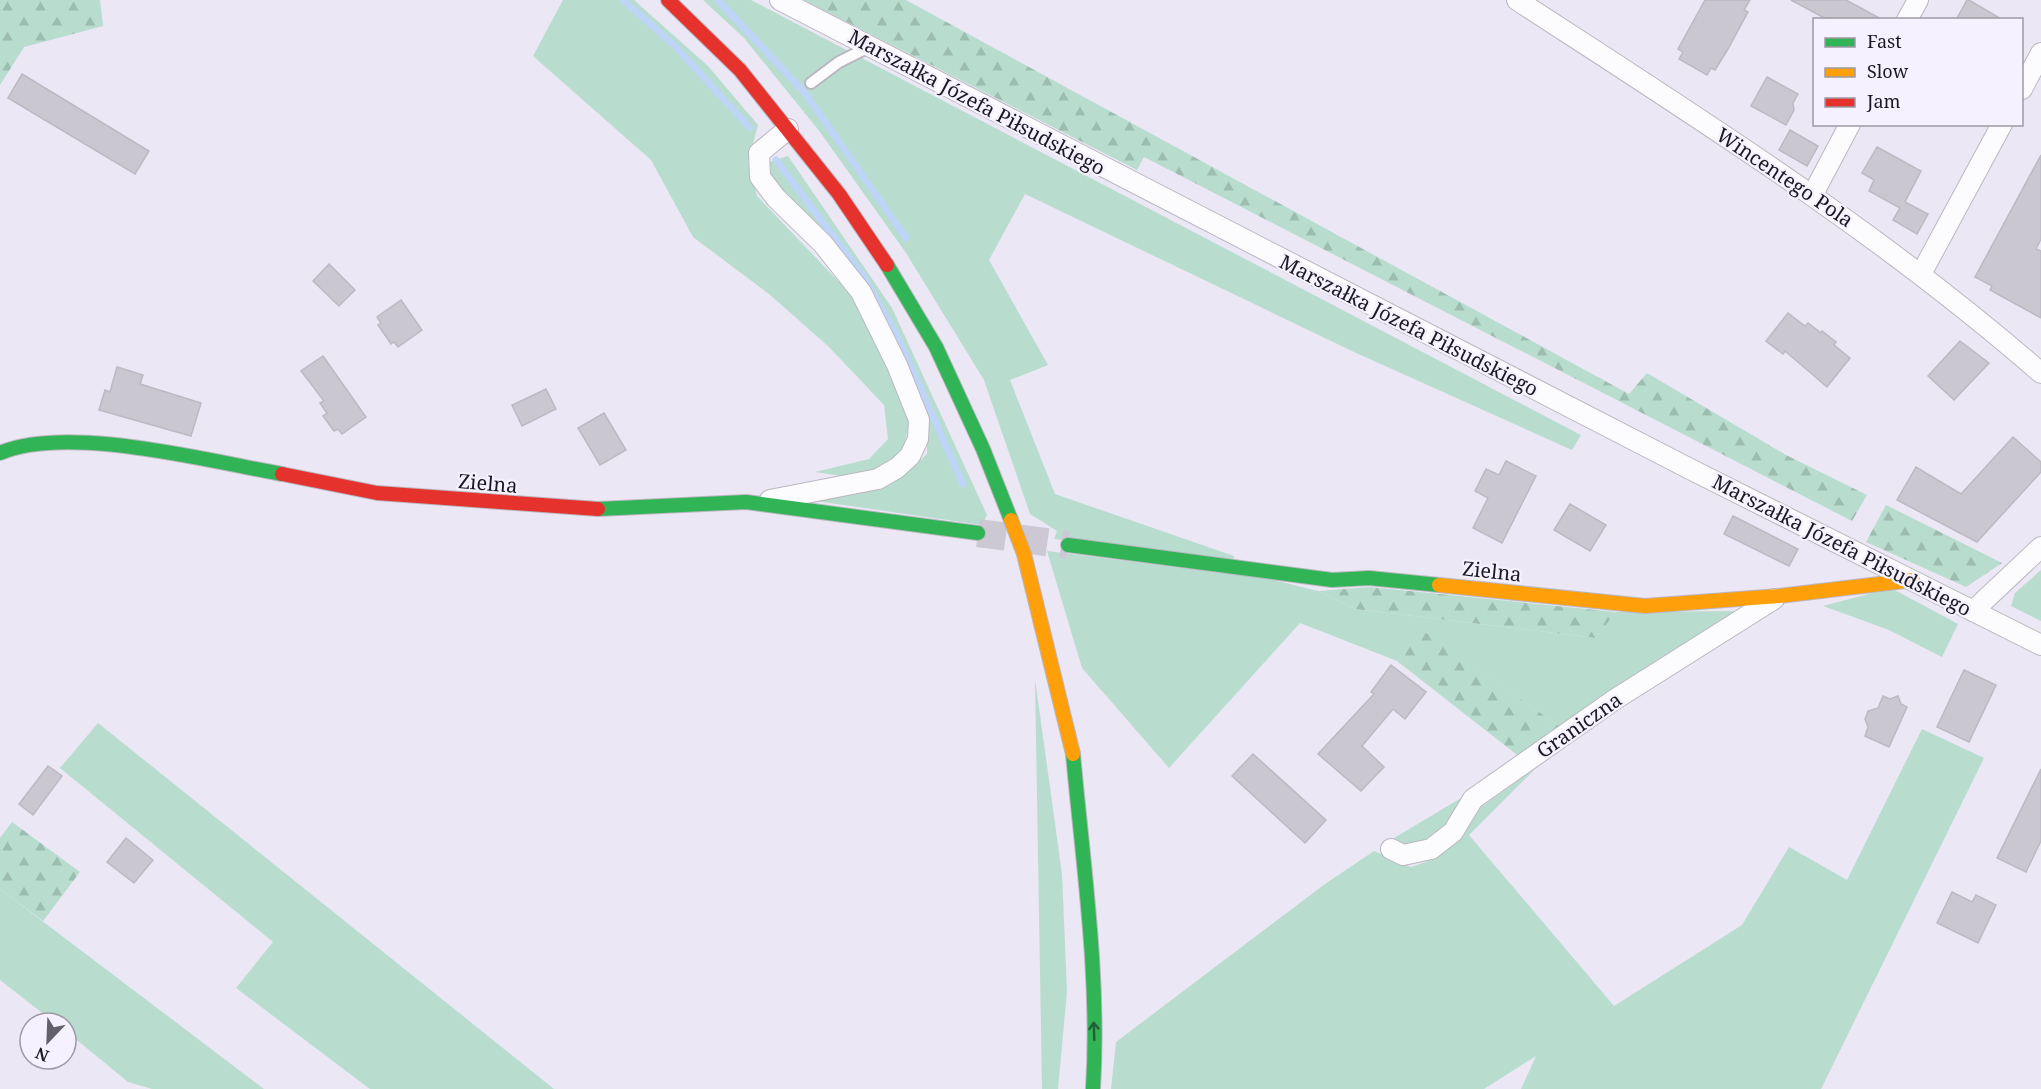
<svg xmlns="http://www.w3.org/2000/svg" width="2041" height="1089" font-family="'Noto Serif',serif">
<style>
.grass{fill:#b8ddcf}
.forest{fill:url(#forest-firs)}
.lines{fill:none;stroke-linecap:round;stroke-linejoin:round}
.stream{stroke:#bed5f8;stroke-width:7}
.building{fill:#cbc7d1;stroke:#bcb9c3;stroke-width:1.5}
.secondary-tunnel{stroke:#ccc8d4;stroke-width:28;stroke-dasharray:28 14;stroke-linecap:butt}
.lane-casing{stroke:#bab7c0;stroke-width:14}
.street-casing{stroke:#bab7c0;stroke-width:22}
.fast-casing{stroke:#bab7c0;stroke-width:16}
.slow-casing{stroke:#bab7c0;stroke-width:16}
.jam-casing{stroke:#bab7c0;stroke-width:16}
.lane{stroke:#fcfbfd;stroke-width:10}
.street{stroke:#fcfbfd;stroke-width:20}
.fast{stroke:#30b455;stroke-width:14}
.slow{stroke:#ff9f0a;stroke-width:14}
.jam{stroke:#e5322d;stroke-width:14}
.oneway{stroke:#245e38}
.labels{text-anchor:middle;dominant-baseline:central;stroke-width:4.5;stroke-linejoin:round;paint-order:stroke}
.street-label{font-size:20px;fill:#1a1820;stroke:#f5f1ff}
</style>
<defs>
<pattern id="forest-firs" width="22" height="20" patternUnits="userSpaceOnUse" patternTransform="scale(1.5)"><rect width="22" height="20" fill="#b8ddcf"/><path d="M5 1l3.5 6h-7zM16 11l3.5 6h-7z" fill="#9ebdb1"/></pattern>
</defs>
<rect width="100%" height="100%" fill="#ebe7f4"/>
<g class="grass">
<path d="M 563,0 L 634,0 L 708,66 L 758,125 L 748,162 L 757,196 L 860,304 L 886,358 L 909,425 L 903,449 L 883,468 L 849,477 L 815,472 L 869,459 L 888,439 L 884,405 L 829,347 L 769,294 L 693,237 L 651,160 L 533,56 Z"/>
<path d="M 703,0 L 751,0 L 1581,435 L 1572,450 L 1354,352 L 1025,194 L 989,260 L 1048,365 L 1010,380 L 1055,494 L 1234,556 L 1233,562 L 1054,539 L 1057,531 L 1030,514 L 984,380 L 906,253 L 820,132 L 744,38 Z"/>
<path d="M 788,156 L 892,308 L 987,515 L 982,525 L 809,500 L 863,490 L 904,475 L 927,454 L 927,420 L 881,313 L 771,179 L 769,162 Z"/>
<path d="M 1047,551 L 1270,579 L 1318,591 L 1355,609 L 1596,638 L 1616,612 L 1740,611 L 1562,728 L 1422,631 L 1397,661 L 1300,623 L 1169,768 L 1082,668 Z"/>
<path d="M 2041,570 L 2041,621 L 2011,606 L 2015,593 Z"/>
<path d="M 1891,588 L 1958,624 L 1942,657 L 1889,630 L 1823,606 Z"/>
<path d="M 1035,679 L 1062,874 L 1067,991 L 1058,1089 L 1042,1089 Z"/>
<path d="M 98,723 L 554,1089 L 370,1089 L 236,988 L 273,942 L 60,768 Z"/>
<path d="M 1922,729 L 1984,758 L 1821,1089 L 1521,1089 L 1536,1056 L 1484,1089 L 1111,1089 L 1116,1042 L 1325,884 L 1374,851 L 1411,867 L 1434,859 L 1465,832 L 1481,807 L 1535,769 L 1469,835 L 1614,1006 L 1742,925 L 1789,847 L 1847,880 Z"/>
<path d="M 1473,791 L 1443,834 L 1404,849 L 1389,841 Z"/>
<path d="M 0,889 L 264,1089 L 152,1089 L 128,1082 L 66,1031 L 66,1023 L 55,1023 L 0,980 Z"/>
</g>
<g class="forest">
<path d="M 0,0 L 100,0 L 103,26 L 24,47 L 0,85 Z"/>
<path d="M 804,0 L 906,0 L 1629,394 L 1647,373 L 1786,455 L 1867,495 L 1852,521 L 1144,157 L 1137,170 Z"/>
<path d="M 1886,505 L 2002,563 L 1966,587 L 1866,542 Z"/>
<path d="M 1370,587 L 1616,612 L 1596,638 L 1355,609 L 1318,591 Z"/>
<path d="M 1422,630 L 1562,728 L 1521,758 L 1397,661 Z"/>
<path d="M 12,822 L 80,872 L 43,921 L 0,889 L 0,838 Z"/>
</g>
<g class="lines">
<g class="stream">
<path d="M 623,0 L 675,46 L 750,128"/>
<path d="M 718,0 L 805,93 L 906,238"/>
<path d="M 776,160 L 864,277 L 898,338 L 963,484"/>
</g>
</g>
<g class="building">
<path d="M 1705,0 L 1750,0 L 1744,10 L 1748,12 L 1728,49 L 1715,70 L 1711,68 L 1707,75 L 1679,59 L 1683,52 L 1678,49 Z"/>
<path d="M 1791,0 L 1846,0 L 1883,20 L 1828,20 Z"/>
<path d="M 1967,0 L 1969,0 L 2003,20 L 1956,20 Z"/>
<path d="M 22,74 L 149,151 L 135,174 L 8,98 Z"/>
<path d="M 1767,77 L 1798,94 L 1793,103 L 1794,110 L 1786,125 L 1751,106 Z"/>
<path d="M 1790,130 L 1818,146 L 1807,166 L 1779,150 Z"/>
<path d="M 1877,147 L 1921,171 L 1905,202 L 1928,214 L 1917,234 L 1893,220 L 1900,208 L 1869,191 L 1874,180 L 1862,173 Z"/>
<path d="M 2041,155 L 2041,239 L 2036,249 L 2041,251 L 2041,318 L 1990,290 L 1992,286 L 1975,277 Z"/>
<path d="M 329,264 L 355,290 L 339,306 L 313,281 Z"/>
<path d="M 401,300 L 422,330 L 398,347 L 394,342 L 391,344 L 378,325 L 381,323 L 377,317 Z"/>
<path d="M 1788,313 L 1805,326 L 1808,323 L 1821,333 L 1822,331 L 1836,342 L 1834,345 L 1850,358 L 1827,387 L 1785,351 L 1783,354 L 1766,341 Z"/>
<path d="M 1960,341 L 1989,363 L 1954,400 L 1928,376 Z"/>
<path d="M 323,356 L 366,417 L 342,434 L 338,429 L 334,431 L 323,416 L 327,413 L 320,403 L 324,401 L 301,371 Z"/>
<path d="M 117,367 L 143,375 L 140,384 L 201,403 L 191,436 L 99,410 L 105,390 L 110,392 Z"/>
<path d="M 546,389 L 556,409 L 522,426 L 512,405 Z"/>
<path d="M 604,413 L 626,450 L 600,465 L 578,428 Z"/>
<path d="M 2013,437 L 2041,462 L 2041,472 L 1977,542 L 1897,500 L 1916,467 L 1961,494 Z"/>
<path d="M 1506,461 L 1536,476 L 1502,543 L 1473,528 L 1488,498 L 1475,491 L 1486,469 L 1499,475 Z"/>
<path d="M 1570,504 L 1606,525 L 1590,551 L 1554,530 Z"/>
<path d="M 1733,516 L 1798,549 L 1789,566 L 1724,534 Z"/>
<path d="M 1391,665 L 1426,692 L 1405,719 L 1393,709 L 1362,746 L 1384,767 L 1361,791 L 1318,754 L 1374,694 L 1371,692 Z"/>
<path d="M 1964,670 L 1996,685 L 1969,742 L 1937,727 Z"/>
<path d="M 1883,696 L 1890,699 L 1898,696 L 1901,704 L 1907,707 L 1889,747 L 1865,736 L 1868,727 L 1865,719 L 1868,711 L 1878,708 Z"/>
<path d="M 1253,754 L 1326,820 L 1305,843 L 1232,776 Z"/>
<path d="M 48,766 L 62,776 L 33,815 L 19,804 Z"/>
<path d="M 2041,769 L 2041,841 L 2026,872 L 1997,858 Z"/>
<path d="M 126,838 L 153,860 L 134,883 L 107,862 Z"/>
<path d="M 1952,892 L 1972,902 L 1976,895 L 1996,905 L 1978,943 L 1937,923 Z"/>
</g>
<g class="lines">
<path class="secondary-tunnel" d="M 978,533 L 1068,545"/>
<g class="lane-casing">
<path id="lane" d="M 811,83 L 839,62 L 871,46"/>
</g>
<g class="street-casing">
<g id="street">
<path d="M 780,0 L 1692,470 L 2041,645"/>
<path d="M 1517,0 C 1698,118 1877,230 2041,373"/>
<path d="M 1907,20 L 1918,0"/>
<path d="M 2022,89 L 2041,53"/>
<path d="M 1813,194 L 1850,124"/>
<path d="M 1921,274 L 2002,124"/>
<path d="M 770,500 L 878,479 L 897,468 L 910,456 L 918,439 L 919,420 L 897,365 L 861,292 L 823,244 L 776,198 L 760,177 L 759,153 L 788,129"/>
<path d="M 1973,611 L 2041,547"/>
<path d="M 1391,849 L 1403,855 L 1431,849 L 1453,832 L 1473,799 L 1614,700 L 1774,599"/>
</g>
</g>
<g class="fast-casing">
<g id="fast">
<path d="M 887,265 L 936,347 L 983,449 L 1011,520"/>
<path d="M 0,453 C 67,424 208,461 282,474"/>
<path d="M 598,509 L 746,502 L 978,533"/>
<path d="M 1068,545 L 1332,580 L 1369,578 L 1439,585"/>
<path d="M 1073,754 C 1083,865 1100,977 1093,1089"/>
</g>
</g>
<g class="slow-casing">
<g id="slow">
<path d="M 1011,520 L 1024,554 L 1073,754"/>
<path d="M 1439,585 L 1645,606 L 1779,596 L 1913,580"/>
</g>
</g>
<g class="jam-casing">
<g id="jam">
<path d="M 668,0 L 740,70 L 839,194 L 887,265"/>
<path d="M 282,474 L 377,493 L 598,509"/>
</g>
</g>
<use href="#lane" class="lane"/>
<use href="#street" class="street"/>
<use href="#fast" class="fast"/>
<use href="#slow" class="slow"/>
<use href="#jam" class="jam"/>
</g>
<defs><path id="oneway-shaft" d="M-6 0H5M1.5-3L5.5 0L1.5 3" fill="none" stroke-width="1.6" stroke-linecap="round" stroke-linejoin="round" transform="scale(1.5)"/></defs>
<use class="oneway" href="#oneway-shaft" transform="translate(1094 1031) rotate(-92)"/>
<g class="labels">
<g class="street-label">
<text transform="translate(977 102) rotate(28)">Marszałka Józefa Piłsudskiego</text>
<text transform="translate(1785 177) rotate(34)">Wincentego Pola</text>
<text transform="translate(1409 325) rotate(27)">Marszałka Józefa Piłsudskiego</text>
<text transform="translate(488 483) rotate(5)">Zielna</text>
<text transform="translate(1842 545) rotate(27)">Marszałka Józefa Piłsudskiego</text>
<text transform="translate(1492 571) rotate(6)">Zielna</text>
<text transform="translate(1579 725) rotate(-35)">Graniczna</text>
</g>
</g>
<rect x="1813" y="18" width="210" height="108" fill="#f5f1ff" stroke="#9d9aa6" stroke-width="1.5"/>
<rect x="1825" y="38" width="30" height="9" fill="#30b455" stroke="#9d9aa6" stroke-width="1.5"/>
<text x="1867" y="48" font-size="18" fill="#1a1820">Fast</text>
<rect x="1825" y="68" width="30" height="9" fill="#ff9f0a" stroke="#9d9aa6" stroke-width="1.5"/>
<text x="1867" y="78" font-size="18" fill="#1a1820">Slow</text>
<rect x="1825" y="98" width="30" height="9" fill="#e5322d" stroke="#9d9aa6" stroke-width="1.5"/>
<text x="1867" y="108" font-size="18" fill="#1a1820">Jam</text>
<g transform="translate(48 1041) rotate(203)"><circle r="28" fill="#f5f1ff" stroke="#9d9aa6" stroke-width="1.5"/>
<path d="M0-4.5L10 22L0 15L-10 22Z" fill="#63606a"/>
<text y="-9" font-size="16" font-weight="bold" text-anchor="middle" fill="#1a1820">N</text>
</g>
</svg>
